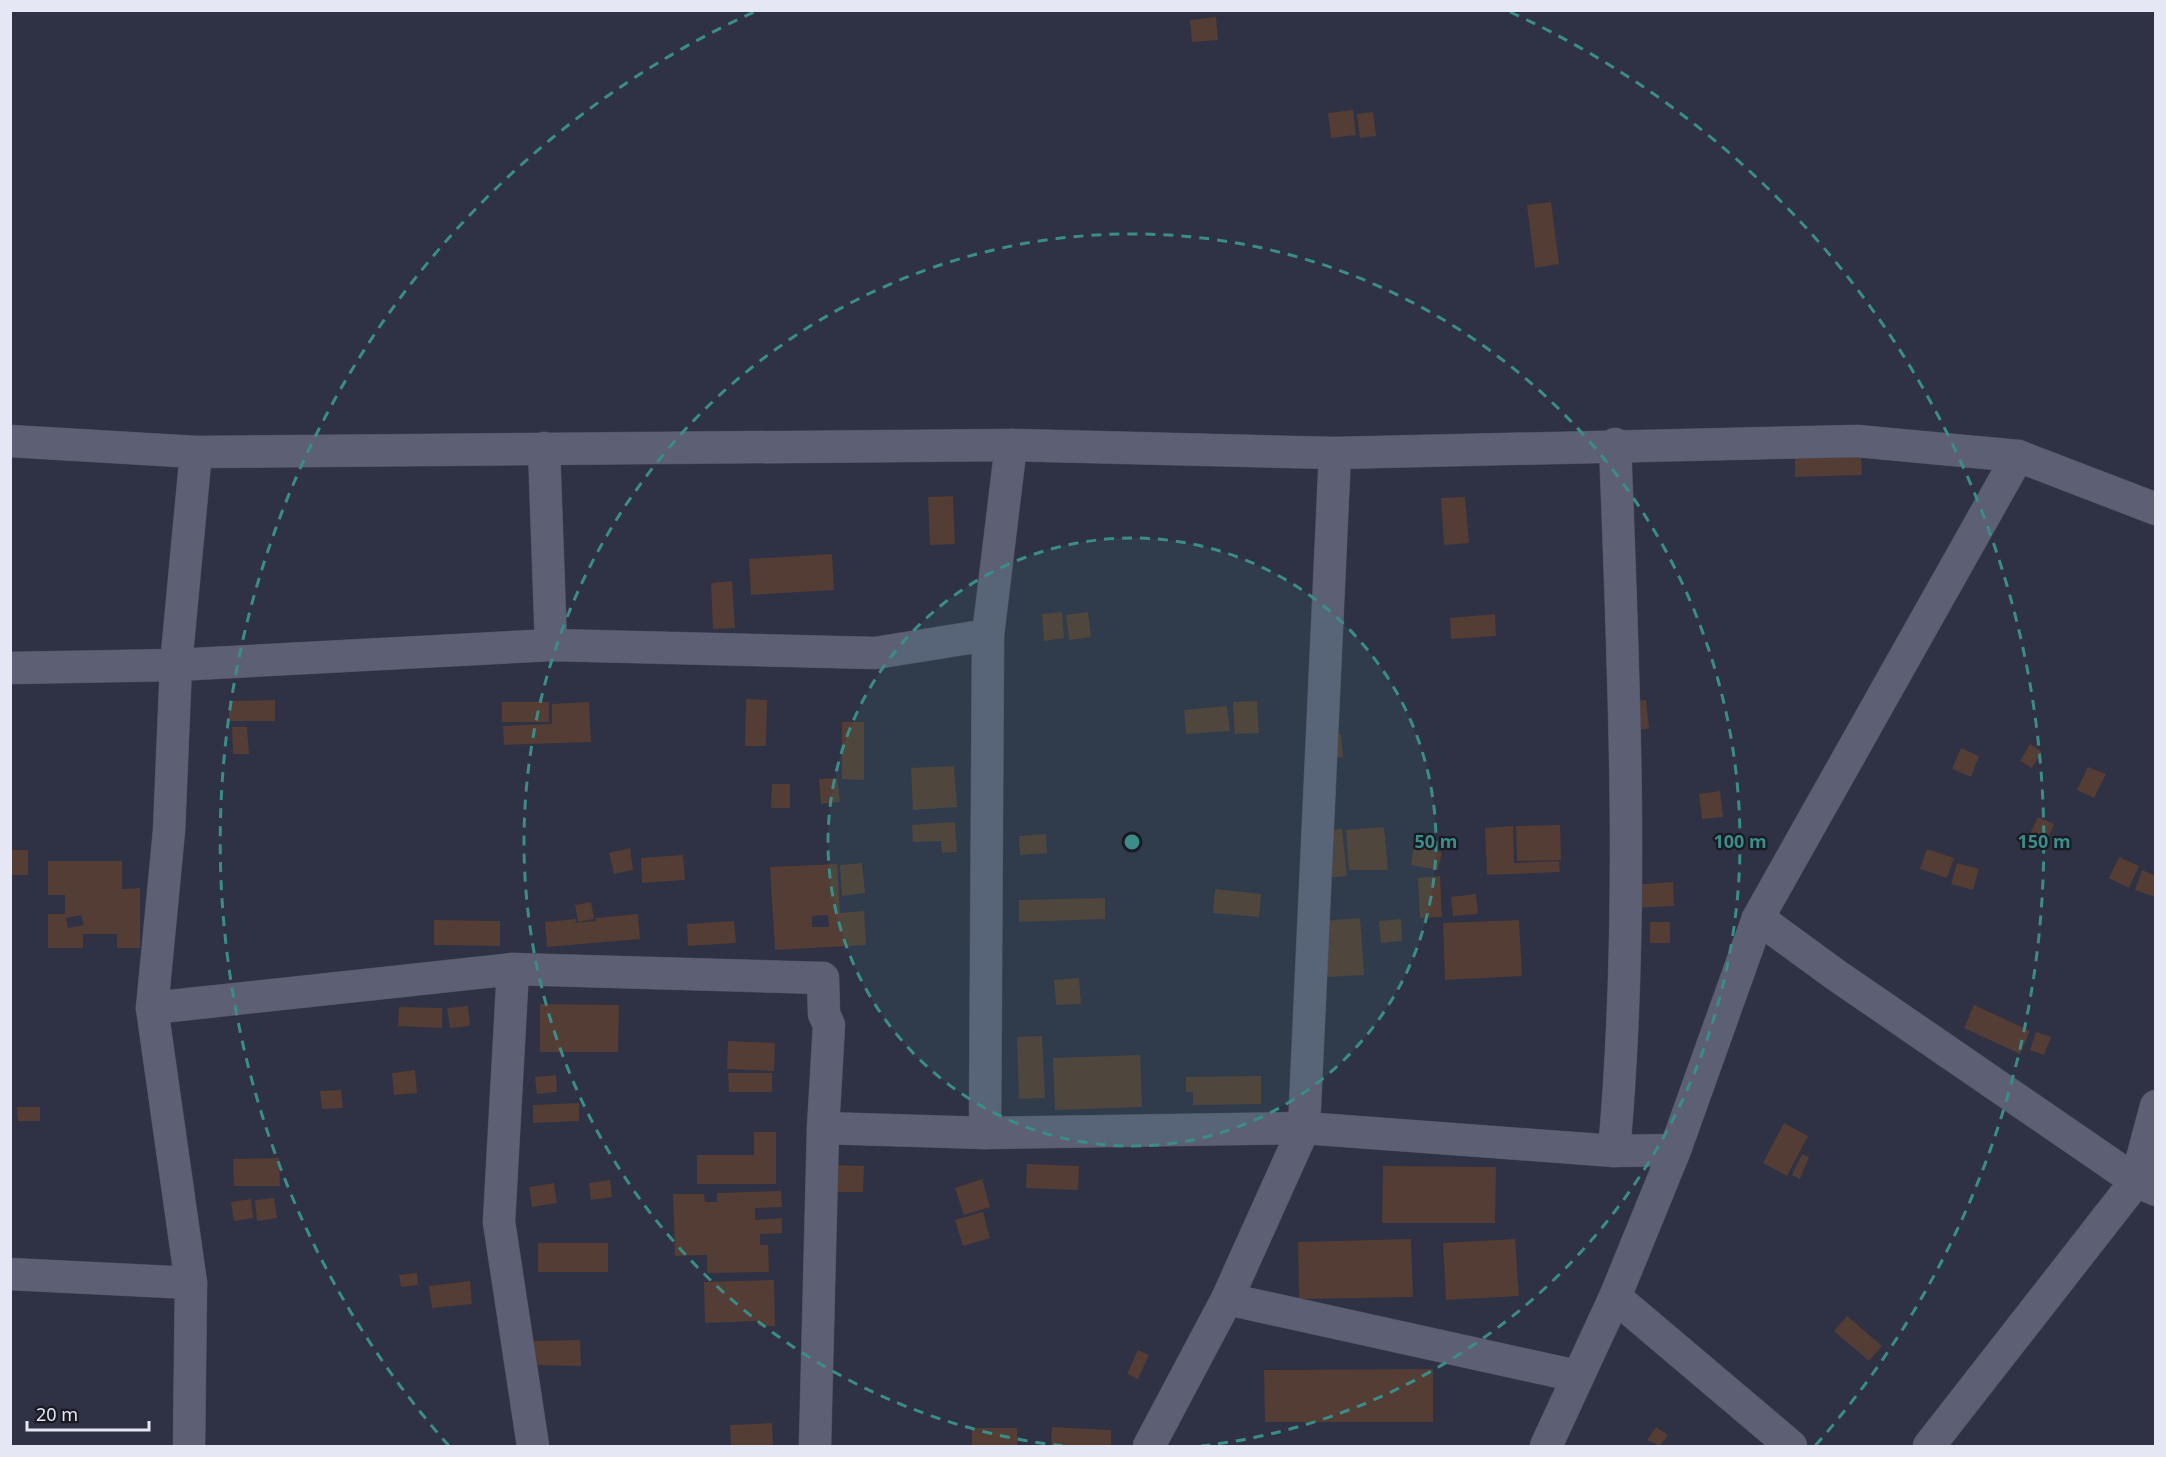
<svg xmlns="http://www.w3.org/2000/svg" width="2166" height="1457" font-family="'Noto Sans',sans-serif">
<style>
.building{fill:#533d34;fill-rule:evenodd}
.lines{fill:none;stroke-linecap:round;stroke-linejoin:round}
.minor-casing{stroke:#4d4f5f;stroke-width:33}
.minor{stroke:#5d5f75;stroke-width:32}
.ring{fill:none;stroke:#3a8d89;stroke-width:3;stroke-dasharray:10 8}
.centre{fill:#3a8d89;stroke:#191a23;stroke-width:3}
.ring-label{font-size:18px;text-anchor:middle;font-weight:bold;fill:#3a8d89;stroke:#191a23;stroke-width:4.5;stroke-linejoin:round;paint-order:stroke}
</style>
<rect width="100%" height="100%" fill="#2f3144"/>
<g class="building">
<path d="M 1216,17 L 1218,40 L 1192,42 L 1190,20 Z"/>
<path d="M 1353,110 L 1356,135 L 1331,138 L 1328,113 Z"/>
<path d="M 1373,112 L 1376,136 L 1360,138 L 1357,114 Z"/>
<path d="M 1551,202 L 1559,264 L 1535,268 L 1527,205 Z"/>
<path d="M 1861,454 L 1862,475 L 1795,477 L 1795,456 Z"/>
<path d="M 953,496 L 955,544 L 930,545 L 928,497 Z"/>
<path d="M 1465,497 L 1469,543 L 1444,545 L 1441,498 Z"/>
<path d="M 832,554 L 834,590 L 751,595 L 749,559 Z"/>
<path d="M 732,581 L 735,628 L 713,629 L 711,583 Z"/>
<path d="M 1062,612 L 1064,638 L 1044,641 L 1042,614 Z"/>
<path d="M 1088,612 L 1091,637 L 1069,640 L 1066,615 Z"/>
<path d="M 1495,614 L 1496,636 L 1451,639 L 1450,618 Z"/>
<path d="M 746,699 L 767,700 L 766,746 L 745,746 Z"/>
<path d="M 275,700 L 275,721 L 229,721 L 229,701 Z"/>
<path d="M 1646,700 L 1649,729 L 1629,730 L 1626,702 Z"/>
<path d="M 1257,701 L 1259,733 L 1235,734 L 1233,702 Z"/>
<rect x="502" y="702" width="47" height="20"/>
<path d="M 589,702 L 591,742 L 504,745 L 503,726 L 552,724 L 552,704 Z"/>
<path d="M 1227,706 L 1230,731 L 1186,734 L 1184,710 Z"/>
<path d="M 842,722 L 864,722 L 864,780 L 842,779 Z"/>
<path d="M 232,727 L 247,727 L 249,754 L 233,754 Z"/>
<path d="M 1341,734 L 1343,757 L 1326,758 L 1325,736 Z"/>
<path d="M 2030,744 L 2042,752 L 2032,768 L 2020,761 Z"/>
<path d="M 1961,748 L 1979,756 L 1971,777 L 1952,769 Z"/>
<path d="M 954,766 L 957,807 L 913,810 L 911,768 Z"/>
<path d="M 2088,767 L 2106,774 L 2094,798 L 2077,790 Z"/>
<path d="M 837,778 L 840,802 L 821,804 L 819,779 Z"/>
<path d="M 772,784 L 790,784 L 790,808 L 771,808 Z"/>
<path d="M 1720,791 L 1723,817 L 1702,819 L 1699,794 Z"/>
<path d="M 2038,817 L 2054,824 L 2046,844 L 2029,836 Z"/>
<path d="M 955,822 L 957,852 L 942,853 L 941,841 L 913,842 L 912,825 Z"/>
<path d="M 1560,825 L 1561,860 L 1517,861 L 1516,826 Z"/>
<path d="M 1513,826 L 1514,863 L 1559,861 L 1560,872 L 1487,875 L 1485,828 Z"/>
<path d="M 1384,827 L 1388,870 L 1349,870 L 1346,830 Z"/>
<path d="M 1342,829 L 1347,876 L 1325,878 L 1321,831 Z"/>
<path d="M 1046,834 L 1047,853 L 1020,855 L 1019,836 Z"/>
<path d="M 1414,846 L 1442,852 L 1438,870 L 1411,865 Z"/>
<path d="M 630,848 L 633,870 L 614,874 L 609,853 Z"/>
<path d="M 1927,849 L 1954,858 L 1947,878 L 1920,869 Z"/>
<rect x="10" y="850" width="18" height="25"/>
<path d="M 683,855 L 685,880 L 642,883 L 641,858 Z"/>
<path d="M 2119,857 L 2139,866 L 2129,888 L 2109,878 Z"/>
<path d="M 48,861 L 122,861 L 122,889 L 140,888 L 140,948 L 117,948 L 117,934 L 83,934 L 83,948 L 48,948 L 48,914 L 65,914 L 65,895 L 48,895 ZM 81,915 L 84,925 L 68,928 L 66,918 Z"/>
<path d="M 862,863 L 865,893 L 842,896 L 840,865 Z"/>
<path d="M 1957,863 L 1979,869 L 1973,890 L 1951,884 Z"/>
<path d="M 837,864 L 840,913 L 864,911 L 866,945 L 775,950 L 770,867 ZM 828,915 L 829,927 L 812,927 L 812,916 Z"/>
<path d="M 2142,870 L 2156,876 L 2155,897 L 2135,890 Z"/>
<path d="M 1440,876 L 1442,917 L 1420,918 L 1418,878 Z"/>
<path d="M 1673,882 L 1674,906 L 1633,908 L 1632,885 Z"/>
<path d="M 1215,889 L 1261,894 L 1259,917 L 1213,913 Z"/>
<path d="M 1476,894 L 1478,914 L 1453,916 L 1451,897 Z"/>
<path d="M 1105,898 L 1105,919 L 1019,922 L 1019,900 Z"/>
<path d="M 591,902 L 594,919 L 578,922 L 575,905 Z"/>
<path d="M 638,914 L 640,939 L 547,947 L 545,922 L 576,919 L 576,922 L 572,923 L 596,921 L 596,918 Z"/>
<path d="M 1360,918 L 1364,975 L 1327,977 L 1323,921 Z"/>
<path d="M 1401,919 L 1402,941 L 1381,943 L 1379,921 Z"/>
<path d="M 434,920 L 500,921 L 500,946 L 434,945 Z"/>
<path d="M 1519,920 L 1522,976 L 1445,980 L 1443,923 Z"/>
<path d="M 734,921 L 736,943 L 688,946 L 687,924 Z"/>
<rect x="1650" y="922" width="20" height="21"/>
<path d="M 1079,978 L 1081,1004 L 1056,1005 L 1054,980 Z"/>
<path d="M 540,1004 L 619,1005 L 618,1052 L 540,1052 Z"/>
<path d="M 1974,1005 L 2030,1031 L 2020,1054 L 1964,1028 Z"/>
<path d="M 468,1006 L 470,1026 L 450,1028 L 447,1008 Z"/>
<path d="M 399,1007 L 442,1008 L 442,1028 L 398,1026 Z"/>
<path d="M 2036,1032 L 2051,1037 L 2044,1055 L 2030,1050 Z"/>
<path d="M 1042,1036 L 1045,1098 L 1019,1099 L 1017,1037 Z"/>
<path d="M 728,1041 L 775,1043 L 774,1071 L 727,1069 Z"/>
<path d="M 1140,1055 L 1142,1107 L 1055,1110 L 1053,1058 Z"/>
<path d="M 415,1070 L 417,1093 L 394,1095 L 392,1073 Z"/>
<path d="M 728,1073 L 772,1073 L 772,1092 L 729,1092 Z"/>
<path d="M 556,1075 L 557,1092 L 537,1094 L 535,1077 Z"/>
<path d="M 1261,1076 L 1261,1104 L 1193,1105 L 1193,1092 L 1186,1092 L 1186,1077 Z"/>
<path d="M 341,1090 L 343,1108 L 322,1109 L 320,1091 Z"/>
<path d="M 579,1103 L 579,1121 L 533,1123 L 533,1105 Z"/>
<path d="M 17,1107 L 40,1107 L 40,1121 L 18,1121 Z"/>
<path d="M 1784,1123 L 1808,1136 L 1787,1176 L 1763,1163 Z"/>
<path d="M 754,1132 L 776,1132 L 776,1184 L 697,1184 L 697,1155 L 754,1155 Z"/>
<path d="M 1802,1154 L 1809,1157 L 1800,1179 L 1792,1175 Z"/>
<path d="M 279,1158 L 280,1186 L 234,1186 L 233,1159 Z"/>
<path d="M 1027,1164 L 1079,1166 L 1078,1190 L 1026,1188 Z"/>
<path d="M 834,1165 L 864,1166 L 863,1192 L 834,1192 Z"/>
<path d="M 1383,1166 L 1496,1167 L 1495,1223 L 1382,1223 Z"/>
<path d="M 982,1179 L 990,1207 L 964,1215 L 955,1188 Z"/>
<path d="M 610,1180 L 612,1197 L 591,1200 L 589,1183 Z"/>
<path d="M 554,1183 L 557,1203 L 532,1207 L 529,1187 Z"/>
<path d="M 781,1191 L 782,1207 L 755,1208 L 755,1220 L 782,1218 L 782,1233 L 760,1234 L 760,1245 L 768,1245 L 769,1272 L 707,1273 L 707,1255 L 675,1256 L 673,1194 L 704,1194 L 705,1202 L 717,1202 L 717,1193 Z"/>
<path d="M 274,1198 L 277,1218 L 257,1221 L 255,1200 Z"/>
<path d="M 251,1199 L 253,1218 L 234,1221 L 231,1202 Z"/>
<path d="M 983,1212 L 990,1238 L 963,1246 L 955,1220 Z"/>
<path d="M 1411,1239 L 1413,1297 L 1299,1299 L 1298,1242 Z"/>
<path d="M 1515,1239 L 1519,1296 L 1446,1300 L 1443,1243 Z"/>
<rect x="538" y="1243" width="70" height="29"/>
<path d="M 417,1273 L 418,1285 L 401,1287 L 399,1275 Z"/>
<path d="M 774,1280 L 775,1326 L 758,1326 L 758,1321 L 705,1323 L 704,1282 Z"/>
<path d="M 470,1281 L 472,1304 L 432,1308 L 429,1286 Z"/>
<path d="M 1847,1316 L 1882,1346 L 1869,1361 L 1834,1331 Z"/>
<path d="M 580,1340 L 581,1366 L 535,1365 L 534,1341 Z"/>
<path d="M 1138,1350 L 1149,1355 L 1138,1379 L 1127,1374 Z"/>
<path d="M 1433,1369 L 1433,1422 L 1265,1422 L 1264,1370 Z"/>
<path d="M 772,1423 L 773,1446 L 731,1446 L 730,1425 Z"/>
<path d="M 1052,1427 L 1111,1430 L 1111,1446 L 1051,1446 Z"/>
<path d="M 1656,1427 L 1668,1435 L 1660,1446 L 1647,1440 Z"/>
<rect x="972" y="1428" width="45" height="18"/>
</g>
<g class="lines">
<g class="minor-casing">
<g id="minor">
<path d="M 10,441 L 196,452 L 1011,445 L 1335,453 L 1857,441 L 2018,456 L 2156,509"/>
<path d="M 544,448 L 551,645"/>
<path d="M 10,668 L 176,665 L 551,645 L 875,653 L 988,635"/>
<path d="M 1758,918 L 1836,975 L 2136,1181 L 2156,1190"/>
<path d="M 513,969 L 499,1222 L 533,1446"/>
<path d="M 152,1008 L 513,969 L 823,978 L 824,1014 L 829,1025 L 823,1128 L 815,1446"/>
<path d="M 823,1128 L 985,1133 L 1304,1128 L 1614,1151 L 1675,1150"/>
<path d="M 985,1133 L 988,635 L 1011,445"/>
<path d="M 1614,1151 C 1635,916 1624,679 1615,444"/>
<path d="M 10,1274 L 191,1283"/>
<path d="M 1615,1297 L 1791,1446"/>
<path d="M 1227,1299 L 1577,1376"/>
<path d="M 189,1446 L 191,1283 L 152,1008 L 169,831 L 176,665 L 196,452"/>
<path d="M 1149,1446 L 1227,1299 L 1304,1128 L 1335,453"/>
<path d="M 1546,1446 L 1615,1297 L 1675,1150 L 1758,918 L 2018,456"/>
<path d="M 1929,1446 L 2136,1181 L 2156,1106"/>
</g>
</g>
<use href="#minor" class="minor"/>
</g>
<circle cx="1132" cy="842" r="304" fill="#3a8d89" fill-opacity=".12"/>
<g class="ring">
<circle cx="1132" cy="842" r="304"/>
<path d="M1063 1446A608 608 0 1 1 1201 1446"/>
<path d="M449 1446A912 912 0 0 1 754 12M1510 12A912 912 0 0 1 1815 1446"/>
</g>
<circle cx="1132" cy="842" r="9" class="centre"/>
<g class="ring-label">
<text x="1436" y="848">50 m</text>
<text x="1740" y="848">100 m</text>
<text x="2044" y="848">150 m</text>
</g>
<rect width="2166" height="1457" fill="none" stroke="#e5e7f4" stroke-width="24"/>
<path d="M27 1421v9h122v-9" fill="none" stroke="#e5e7f4" stroke-width="3"/>
<text x="36" y="1421" font-size="18" fill="#e5e7f4" stroke="#191a23" stroke-width="4.5" paint-order="stroke">20 m</text>
</svg>
